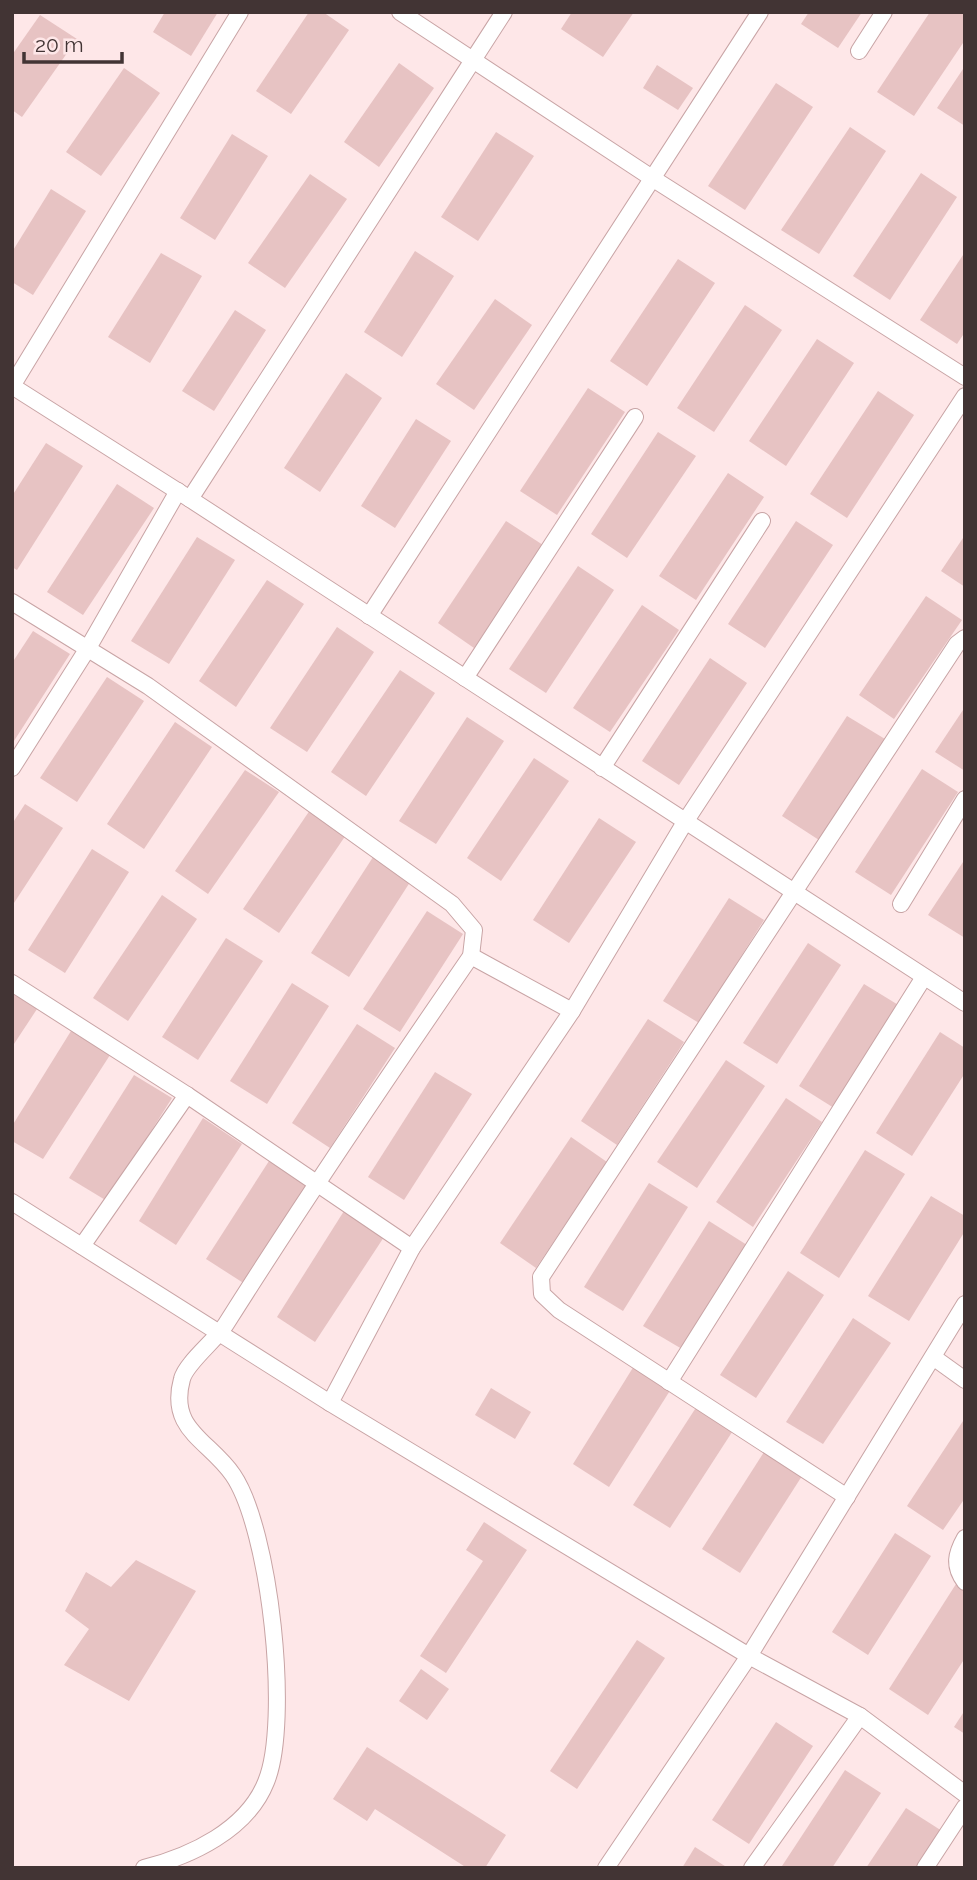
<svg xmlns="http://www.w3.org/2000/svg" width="977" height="1880" font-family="Raleway,sans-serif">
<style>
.building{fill:#e7c3c3}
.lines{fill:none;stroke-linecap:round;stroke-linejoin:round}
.service-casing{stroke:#c8a4a5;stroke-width:18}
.service{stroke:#fff;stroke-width:16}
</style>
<rect width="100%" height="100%" fill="#fee7e8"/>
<g class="building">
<path d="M 165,12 L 218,12 L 191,56 L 153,32 Z"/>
<path d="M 309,12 L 323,12 L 349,30 L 291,114 L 256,91 Z"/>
<path d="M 572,12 L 634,12 L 603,57 L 561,29 Z"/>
<path d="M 809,12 L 862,12 L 838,48 L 801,24 Z"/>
<path d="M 930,12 L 965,12 L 965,40 L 914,116 L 877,92 Z"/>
<path d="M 40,15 L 77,39 L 22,117 L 12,110 L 12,55 Z"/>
<path d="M 399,63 L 434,88 L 379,167 L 344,142 Z"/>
<path d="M 657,65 L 693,88 L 678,110 L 643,88 Z"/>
<path d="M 965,66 L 965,126 L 937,108 Z"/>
<path d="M 124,68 L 160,93 L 101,176 L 66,152 Z"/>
<path d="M 776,83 L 813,107 L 745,210 L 708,186 Z"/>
<path d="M 850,127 L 886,151 L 819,254 L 781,230 Z"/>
<path d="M 496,132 L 534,156 L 478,241 L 441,217 Z"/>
<path d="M 232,134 L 268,156 L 215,240 L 180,218 Z"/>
<path d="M 921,173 L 957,197 L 890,300 L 853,276 Z"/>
<path d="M 310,174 L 347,199 L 285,288 L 248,263 Z"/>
<path d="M 51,189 L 86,211 L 33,295 L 12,282 L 12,252 Z"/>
<path d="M 415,251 L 454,276 L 402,357 L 364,332 Z"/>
<path d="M 965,252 L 965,332 L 957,344 L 920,320 Z"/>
<path d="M 161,253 L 202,276 L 150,363 L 108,337 Z"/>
<path d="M 678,259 L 715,283 L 647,386 L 610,361 Z"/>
<path d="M 495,299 L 532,325 L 474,410 L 436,384 Z"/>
<path d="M 745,305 L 782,330 L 714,432 L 677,408 Z"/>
<path d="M 235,310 L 266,330 L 214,411 L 182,391 Z"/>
<path d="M 817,339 L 854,363 L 786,466 L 749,441 Z"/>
<path d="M 346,373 L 382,398 L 320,492 L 284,468 Z"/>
<path d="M 588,388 L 625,412 L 557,515 L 520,491 Z"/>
<path d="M 878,391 L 914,415 L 847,518 L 810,494 Z"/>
<path d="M 416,419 L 451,441 L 395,528 L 361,506 Z"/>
<path d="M 658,432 L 696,456 L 627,558 L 591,534 Z"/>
<path d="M 46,443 L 83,466 L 17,570 L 12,567 L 12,496 Z"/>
<path d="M 728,473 L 764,497 L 696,600 L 659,576 Z"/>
<path d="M 117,484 L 154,508 L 83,615 L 47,592 Z"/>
<path d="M 506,521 L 543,545 L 474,648 L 438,623 Z"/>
<path d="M 796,521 L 833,545 L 765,648 L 728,624 Z"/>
<path d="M 965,535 L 965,587 L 941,571 Z"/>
<path d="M 197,537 L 235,560 L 169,664 L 131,641 Z"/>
<path d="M 578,566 L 614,590 L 546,693 L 509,669 Z"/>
<path d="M 267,580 L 304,604 L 236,707 L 199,681 Z"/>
<path d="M 926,596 L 962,620 L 894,719 L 859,695 Z"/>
<path d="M 642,605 L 679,630 L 610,732 L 573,708 Z"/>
<path d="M 337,627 L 374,652 L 307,752 L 270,728 Z"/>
<path d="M 33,631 L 70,654 L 12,744 L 12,663 Z"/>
<path d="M 710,658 L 747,683 L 679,785 L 642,761 Z"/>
<path d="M 400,670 L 435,693 L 366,796 L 331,772 Z"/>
<path d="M 107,677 L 144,701 L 77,802 L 40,778 Z"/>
<path d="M 965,707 L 965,771 L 935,752 Z"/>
<path d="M 847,716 L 885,739 L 819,840 L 782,816 Z"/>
<path d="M 467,717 L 504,741 L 436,844 L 399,821 Z"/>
<path d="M 175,722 L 212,747 L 144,849 L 107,824 Z"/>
<path d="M 534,758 L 569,781 L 501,881 L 467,858 Z"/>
<path d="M 922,769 L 958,792 L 891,895 L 855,872 Z"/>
<path d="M 245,770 L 279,792 L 208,894 L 175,871 Z"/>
<path d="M 25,804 L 63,828 L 12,906 L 12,824 Z"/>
<path d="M 310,810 L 346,835 L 279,933 L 243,909 Z"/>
<path d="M 599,818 L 636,842 L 569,943 L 533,920 Z"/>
<path d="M 92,849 L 129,872 L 65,973 L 28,950 Z"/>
<path d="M 375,854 L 412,879 L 349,977 L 311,953 Z"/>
<path d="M 965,859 L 965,938 L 928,915 Z"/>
<path d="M 162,895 L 197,919 L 128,1021 L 93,998 Z"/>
<path d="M 729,898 L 764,920 L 699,1023 L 663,1001 Z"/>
<path d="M 427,911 L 463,934 L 400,1032 L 363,1009 Z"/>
<path d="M 226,938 L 263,961 L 198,1060 L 162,1037 Z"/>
<path d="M 808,943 L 841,965 L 777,1064 L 743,1043 Z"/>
<path d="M 292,983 L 329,1006 L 267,1104 L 230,1081 Z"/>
<path d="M 864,984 L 900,1006 L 834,1108 L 799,1086 Z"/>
<path d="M 12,993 L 37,1009 L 12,1047 Z"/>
<path d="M 648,1019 L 684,1042 L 617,1145 L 581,1121 Z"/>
<path d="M 357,1024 L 395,1048 L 330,1148 L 292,1123 Z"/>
<path d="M 71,1031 L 110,1055 L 43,1159 L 12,1141 L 12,1126 Z"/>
<path d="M 940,1032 L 965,1048 L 965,1073 L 912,1156 L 876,1133 Z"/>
<path d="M 726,1060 L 765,1086 L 697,1188 L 657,1162 Z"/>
<path d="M 435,1072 L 472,1094 L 404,1200 L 368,1177 Z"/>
<path d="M 134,1075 L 172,1098 L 107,1201 L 69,1178 Z"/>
<path d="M 786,1098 L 822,1122 L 753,1227 L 716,1202 Z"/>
<path d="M 203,1118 L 242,1144 L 176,1245 L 139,1221 Z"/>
<path d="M 571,1137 L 607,1162 L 536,1268 L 500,1243 Z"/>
<path d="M 865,1150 L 905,1174 L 839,1278 L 800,1253 Z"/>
<path d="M 269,1161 L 307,1185 L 245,1284 L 206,1259 Z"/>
<path d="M 649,1183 L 688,1207 L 623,1311 L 584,1287 Z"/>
<path d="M 931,1196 L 965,1216 L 965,1231 L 909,1321 L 868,1296 Z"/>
<path d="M 344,1211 L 384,1237 L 315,1342 L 277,1317 Z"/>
<path d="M 709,1221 L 747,1245 L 682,1349 L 643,1326 Z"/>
<path d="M 788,1271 L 824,1295 L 756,1398 L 720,1375 Z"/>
<path d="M 853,1318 L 891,1343 L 823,1444 L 786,1422 Z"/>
<path d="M 634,1366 L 671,1389 L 609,1487 L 573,1464 Z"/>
<path d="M 491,1388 L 531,1412 L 515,1439 L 475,1415 Z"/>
<path d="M 697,1406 L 734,1429 L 670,1528 L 633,1505 Z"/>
<path d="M 965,1418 L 965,1498 L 943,1530 L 907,1506 Z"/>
<path d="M 764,1452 L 802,1476 L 740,1573 L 702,1549 Z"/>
<path d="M 484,1522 L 527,1550 L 446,1673 L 420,1656 L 483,1561 L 466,1550 Z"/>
<path d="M 895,1533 L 931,1556 L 868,1655 L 832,1632 Z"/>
<path d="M 136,1560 L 196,1591 L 129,1701 L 64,1665 L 89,1629 L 65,1611 L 86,1572 L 111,1587 Z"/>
<path d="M 956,1584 L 965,1589 L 965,1658 L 928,1715 L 889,1689 Z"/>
<path d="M 637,1640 L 665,1658 L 577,1789 L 550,1771 Z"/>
<path d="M 421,1669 L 449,1689 L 427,1720 L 399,1701 Z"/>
<path d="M 965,1710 L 965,1734 L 954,1727 Z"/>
<path d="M 776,1722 L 813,1746 L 749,1844 L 712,1820 Z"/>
<path d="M 367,1747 L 506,1835 L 485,1868 L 467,1868 L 375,1809 L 367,1821 L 333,1799 Z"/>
<path d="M 845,1770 L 881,1793 L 832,1868 L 785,1868 L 782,1866 Z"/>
<path d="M 906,1808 L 942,1831 L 917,1868 L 866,1868 Z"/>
<path d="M 695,1847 L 728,1868 L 682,1868 Z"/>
</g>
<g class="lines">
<g class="service-casing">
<g id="service">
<path d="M 400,12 L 652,178 L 965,377"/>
<path d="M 859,51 L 884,12"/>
<path d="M 12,386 L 190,499 L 965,1003"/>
<path d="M 12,386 L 240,12"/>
<path d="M 190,499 L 504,12"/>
<path d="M 12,602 L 148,686 L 452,904 L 474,930 L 471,956 C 387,1078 305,1199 226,1324 C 216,1340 186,1363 182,1379 C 168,1430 209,1440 233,1475 C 270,1529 291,1722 266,1782 C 247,1830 191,1856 144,1868"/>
<path d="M 369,616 L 760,12"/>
<path d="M 465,678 L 635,417"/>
<path d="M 12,768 L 88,648 L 178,491"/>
<path d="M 602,768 L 762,521"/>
<path d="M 901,904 L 965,799"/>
<path d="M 471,956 L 572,1011"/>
<path d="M 12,983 L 187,1095 L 412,1248"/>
<path d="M 12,1202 L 330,1403 L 749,1656 L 860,1716 L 965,1794"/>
<path d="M 82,1246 L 187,1095"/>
<path d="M 933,1357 L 965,1380"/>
<path d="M 669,1382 L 924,977"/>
<path d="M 330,1403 L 412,1248 L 572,1011 L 685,822 L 965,396"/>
<path d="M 847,1497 L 559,1310 L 542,1294 L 541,1277 L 957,644 L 965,638"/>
<path d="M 965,1538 C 956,1554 953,1566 965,1582"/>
<path d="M 606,1868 L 749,1656 L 965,1304"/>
<path d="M 752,1868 L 860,1716"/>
<path d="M 925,1868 L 965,1807"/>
</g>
</g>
<use href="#service" class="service"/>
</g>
<rect width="977" height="1880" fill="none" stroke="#423434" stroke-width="28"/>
<path d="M24 52v10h98v-10" fill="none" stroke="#423434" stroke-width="3.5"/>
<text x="35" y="52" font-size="21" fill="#423434" stroke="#fee7e8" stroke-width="5" paint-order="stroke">20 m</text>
</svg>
